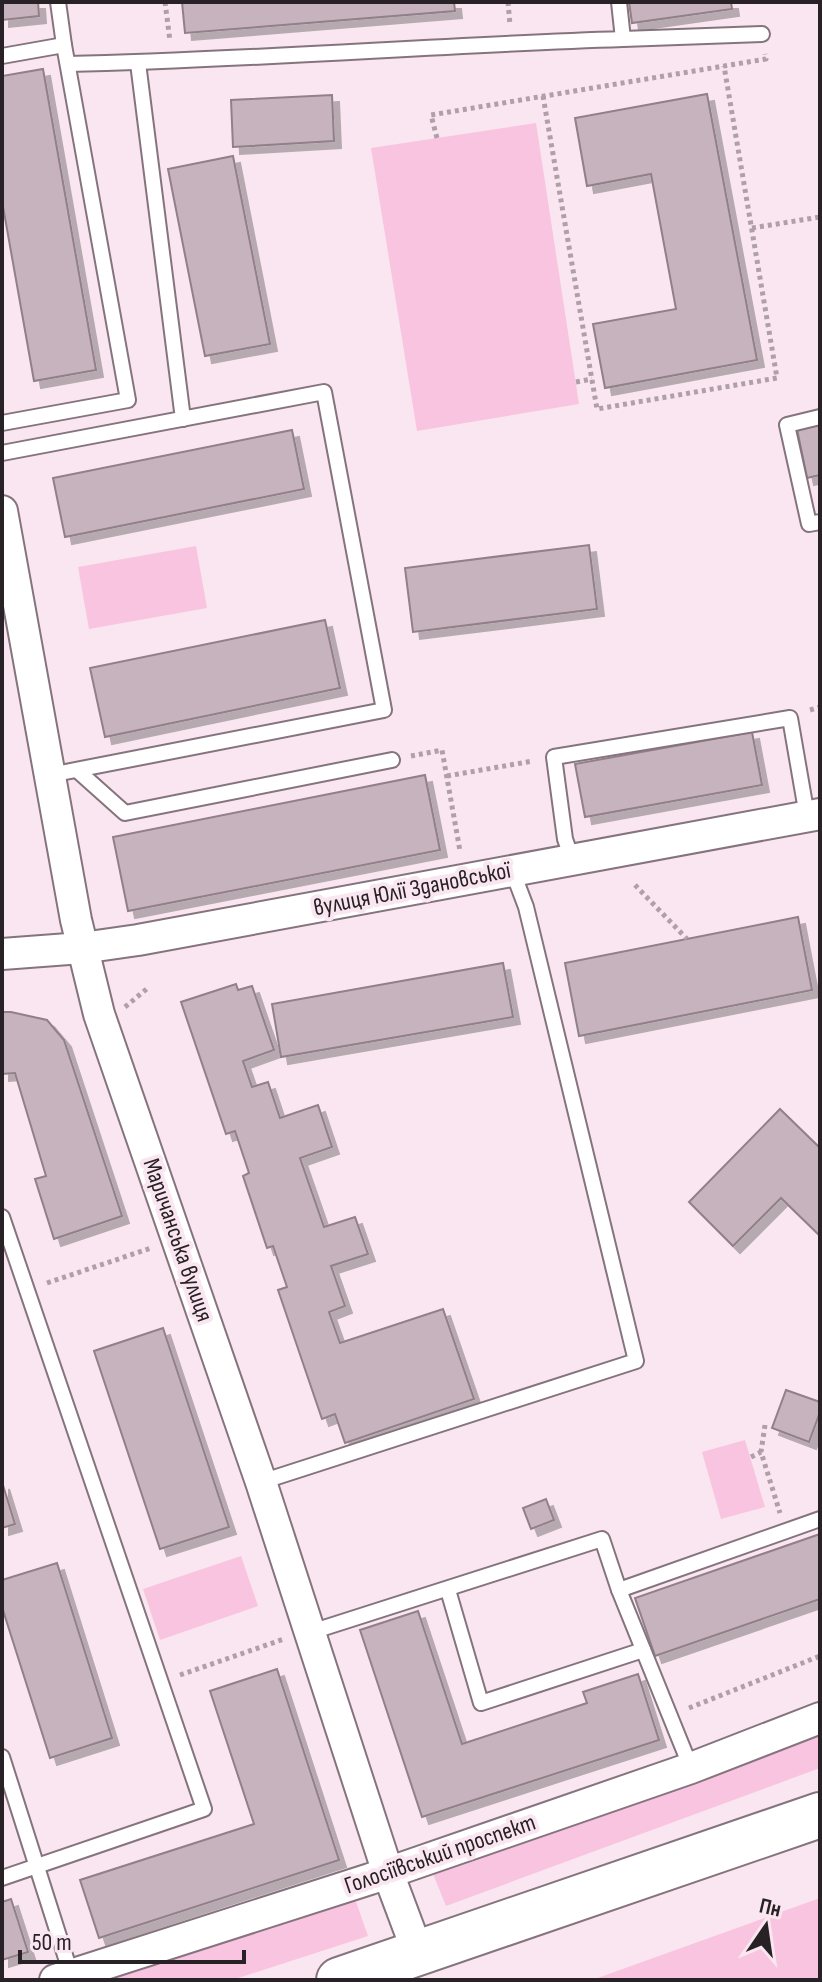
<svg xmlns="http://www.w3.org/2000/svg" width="822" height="1982" font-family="'Sofia Sans Condensed',sans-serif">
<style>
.green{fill:#f9c4e0}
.building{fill:#c6b3bd;stroke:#917f89;stroke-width:2;filter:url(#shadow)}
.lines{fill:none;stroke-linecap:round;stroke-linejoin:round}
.lane-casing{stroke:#85747d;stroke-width:18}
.street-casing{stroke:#85747d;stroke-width:34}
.highway-casing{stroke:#85747d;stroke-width:48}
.path{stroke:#afa0a7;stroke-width:5;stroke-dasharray:4 4;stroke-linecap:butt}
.lane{stroke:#fff;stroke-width:14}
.street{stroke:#fff;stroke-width:30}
.highway{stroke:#fff;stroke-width:44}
.labels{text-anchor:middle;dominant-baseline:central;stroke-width:8;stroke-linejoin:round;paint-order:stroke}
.street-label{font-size:24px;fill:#282125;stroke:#fae6f0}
</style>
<defs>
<filter id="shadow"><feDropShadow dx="7" dy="7" stdDeviation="0" flood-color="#0004"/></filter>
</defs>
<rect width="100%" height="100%" fill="#fae6f0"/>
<g class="green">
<path d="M 536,123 L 579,404 L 417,431 L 371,148 Z"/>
<path d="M 196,546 L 207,608 L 89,629 L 78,567 Z"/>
<path d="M 745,1440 L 765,1507 L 721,1519 L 702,1452 Z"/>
<path d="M 241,1556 L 258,1606 L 160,1640 L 143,1589 Z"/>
<path d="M 820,1730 L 820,1768 L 446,1906 L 431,1869 Z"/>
<path d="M 354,1896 L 368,1936 L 232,1980 L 105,1980 Z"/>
<path d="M 820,1898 L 820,1980 L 592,1980 Z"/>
</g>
<g class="building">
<path d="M 2,2 L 38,2 L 39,16 L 2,20 Z"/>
<path d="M 182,2 L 454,2 L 455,11 L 185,33 Z"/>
<path d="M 629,2 L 731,2 L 732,9 L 632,23 Z"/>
<path d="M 43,69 L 96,370 L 34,381 L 2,201 L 2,76 Z"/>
<path d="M 707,94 L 757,360 L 605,388 L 593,324 L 676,309 L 651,174 L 587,186 L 575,118 Z"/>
<path d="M 332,95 L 334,141 L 233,147 L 231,100 Z"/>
<path d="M 233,156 L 270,344 L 205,356 L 168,169 Z"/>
<path d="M 820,425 L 820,475 L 807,478 L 797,429 Z"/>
<path d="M 292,430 L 304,489 L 65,537 L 53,478 Z"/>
<path d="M 589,545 L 597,609 L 413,632 L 405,568 Z"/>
<path d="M 325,620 L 340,688 L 105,737 L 90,668 Z"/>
<path d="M 752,732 L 762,785 L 585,817 L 575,764 Z"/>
<path d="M 425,775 L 440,850 L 128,911 L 113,837 Z"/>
<path d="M 798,917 L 812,990 L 579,1036 L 565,963 Z"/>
<path d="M 503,963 L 513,1017 L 281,1057 L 272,1004 Z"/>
<path d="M 236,984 L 238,990 L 252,986 L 274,1050 L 243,1061 L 252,1087 L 268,1082 L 280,1118 L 318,1105 L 332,1147 L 300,1158 L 324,1227 L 355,1217 L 368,1254 L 331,1266 L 345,1306 L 329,1312 L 340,1343 L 443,1309 L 474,1399 L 345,1443 L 335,1414 L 322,1419 L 278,1290 L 287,1287 L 273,1246 L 267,1248 L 243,1176 L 249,1173 L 235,1131 L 226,1134 L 181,1002 Z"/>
<path d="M 2,1012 L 11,1012 L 47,1020 L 64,1040 L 122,1216 L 54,1239 L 35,1179 L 46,1176 L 15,1073 L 2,1074 Z"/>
<path d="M 780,1109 L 820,1148 L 820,1236 L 781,1198 L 733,1246 L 689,1202 Z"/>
<path d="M 163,1328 L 229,1527 L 160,1549 L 94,1351 Z"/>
<path d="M 786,1390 L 820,1402 L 820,1412 L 809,1442 L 772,1428 Z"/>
<path d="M 2,1482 L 15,1524 L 2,1528 Z"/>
<path d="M 546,1499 L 554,1520 L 531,1529 L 523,1508 Z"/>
<path d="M 820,1534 L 820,1599 L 655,1656 L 635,1598 Z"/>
<path d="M 57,1563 L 112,1738 L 50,1758 L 2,1607 L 2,1580 Z"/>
<path d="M 418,1611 L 462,1744 L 587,1703 L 583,1692 L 638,1674 L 659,1740 L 422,1817 L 360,1630 Z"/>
<path d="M 277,1669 L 339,1860 L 99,1938 L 80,1880 L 254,1824 L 210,1691 Z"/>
<path d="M 11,1899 L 28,1952 L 2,1960 L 2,1902 Z"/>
</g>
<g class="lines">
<g class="lane-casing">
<g id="lane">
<path d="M 58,2 L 64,45"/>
<path d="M 619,2 L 623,39 L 762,34"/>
<path d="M 2,56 L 64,45 L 128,400 L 2,423"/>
<path d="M 138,63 L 183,419"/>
<path d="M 68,64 C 253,60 438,45 623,39"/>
<path d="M 820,417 L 787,425 L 809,524 L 820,522"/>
<path d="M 2,453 L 324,392 L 384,710 L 50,775"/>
<path d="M 78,771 L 125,813 L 392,760"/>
<path d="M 572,859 L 565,839 L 554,757 L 790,718 L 807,816"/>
<path d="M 2,1217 L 204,1809 L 2,1878"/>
<path d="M 261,1482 L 636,1361 L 526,907 L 512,870"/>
<path d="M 448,1590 L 481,1703 L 643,1650"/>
<path d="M 619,1590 L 820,1519"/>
<path d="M 311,1632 L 602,1539 L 619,1590 L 691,1768"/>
<path d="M 2,1757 L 71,1974"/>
</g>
</g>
<g class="street-casing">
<g id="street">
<path d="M 2,511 L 76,920 L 99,1014 L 261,1482 L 388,1873 L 418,1953"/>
<path d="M 2,954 L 82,948 L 138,940 L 820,814"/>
<path d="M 55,1980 L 370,1879 L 691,1768 L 820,1718"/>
</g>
</g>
<g class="highway-casing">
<path id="highway" d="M 339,1980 L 820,1815"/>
</g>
<g class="path">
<path d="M 165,2 L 170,41"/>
<path d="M 508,2 L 510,25"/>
<path d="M 543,96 L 597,409 L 777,378 L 724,66"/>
<path d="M 437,138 L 431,115 L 766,59 L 765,54"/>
<path d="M 752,228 L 820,217"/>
<path d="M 576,382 L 592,379"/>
<path d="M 810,710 L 820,707"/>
<path d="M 411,756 L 442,750 L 460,851"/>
<path d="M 447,776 L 533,761"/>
<path d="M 635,885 L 687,939"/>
<path d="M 125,1007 L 149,987"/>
<path d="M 47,1283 L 151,1248"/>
<path d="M 765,1425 L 761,1452 L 780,1513"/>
<path d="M 751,1457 L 761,1452"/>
<path d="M 180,1675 L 284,1639"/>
<path d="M 689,1708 L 820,1656"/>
</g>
<use href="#lane" class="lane"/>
<use href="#street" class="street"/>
<use href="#highway" class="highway"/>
</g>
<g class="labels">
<g class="street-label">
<text transform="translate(412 889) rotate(-11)">вулиця Юлії Здановської</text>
<text transform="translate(178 1240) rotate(71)">Маричанська вулиця</text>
<text transform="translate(440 1854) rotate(-19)">Голосіївський проспект</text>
</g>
</g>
<rect width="822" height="1982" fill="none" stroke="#282125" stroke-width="8"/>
<g transform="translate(766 1926) rotate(13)" stroke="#fae6f0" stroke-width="6" paint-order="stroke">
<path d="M0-6L14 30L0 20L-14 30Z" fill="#282125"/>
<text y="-12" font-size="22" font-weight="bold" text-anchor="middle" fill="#282125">Пн</text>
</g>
<path d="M20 1950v12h224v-12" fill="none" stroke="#282125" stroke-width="4"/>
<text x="32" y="1950" font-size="24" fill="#282125" stroke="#fae6f0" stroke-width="6" paint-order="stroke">50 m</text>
</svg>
